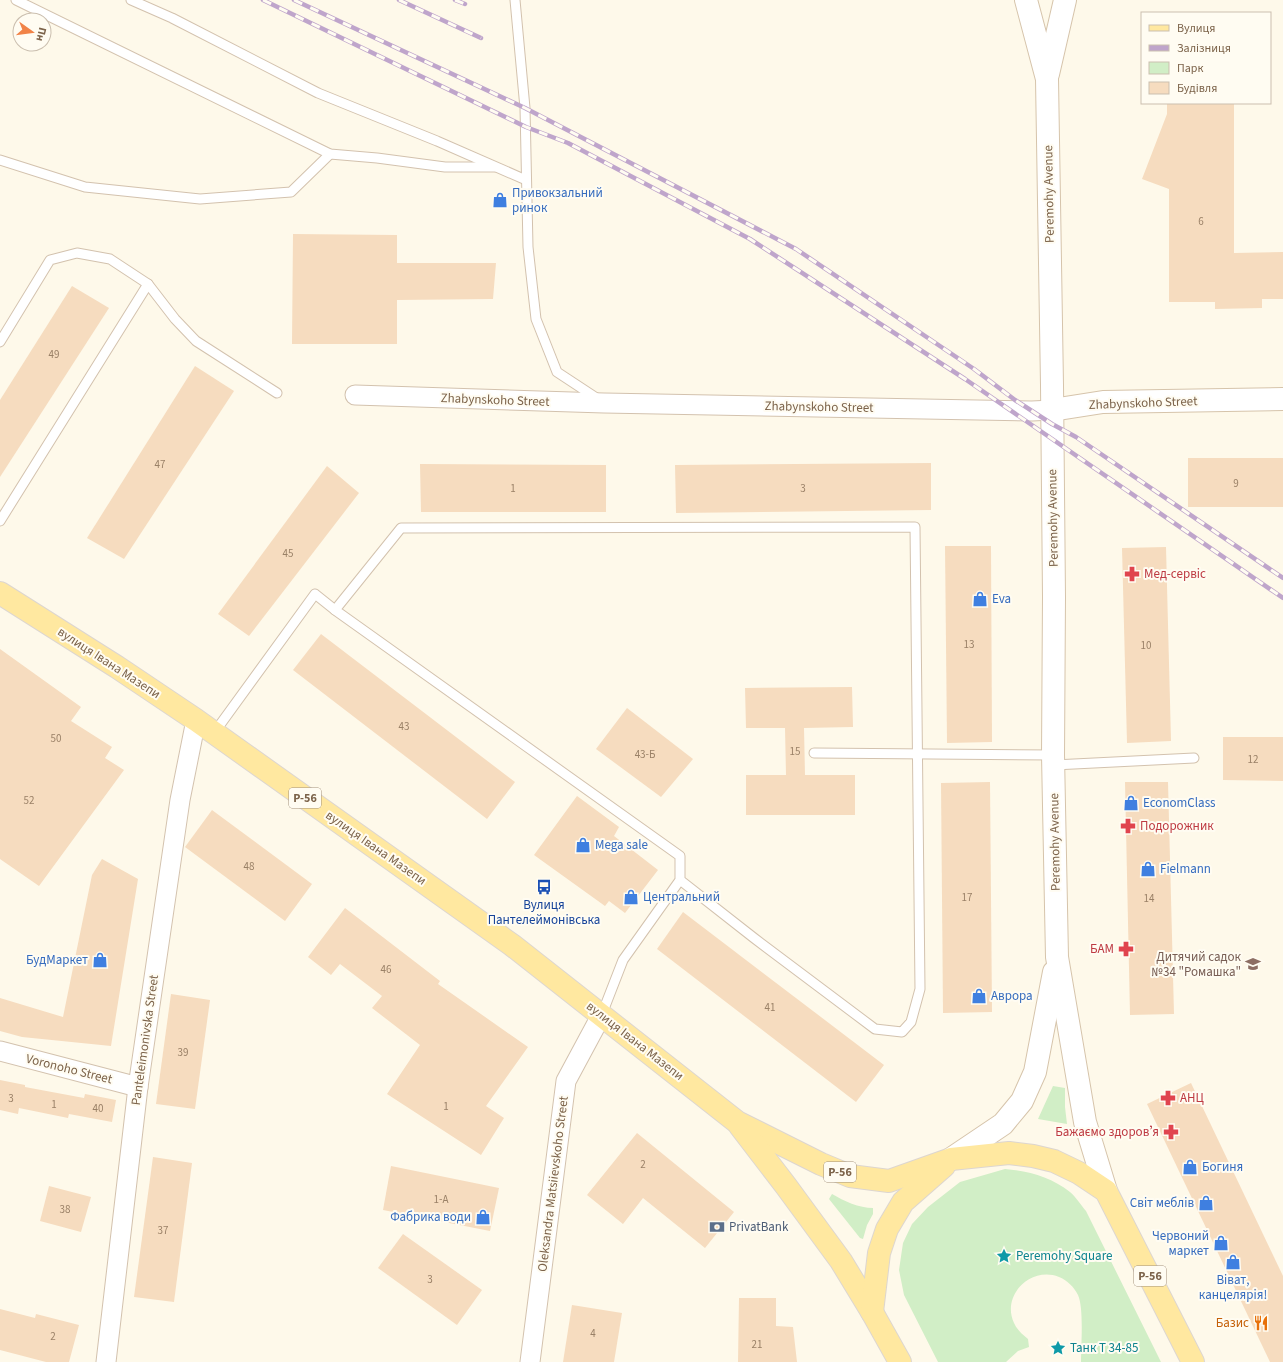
<svg xmlns="http://www.w3.org/2000/svg" width="1283" height="1362" font-family="'Source Sans 3',sans-serif">
<style>
.green{fill:#d1eec6}
.building{fill:#f6dcbf}
.lines{fill:none;stroke-linecap:round;stroke-linejoin:round}
.lane-casing{stroke:#d3c2ae;stroke-width:11}
.street-casing{stroke:#d3c2ae;stroke-width:21}
.secondary-casing{stroke:#d6c4ab;stroke-width:24}
.primary-casing{stroke:#ddd6d0;stroke-width:24}
.lane{stroke:#fff;stroke-width:9}
.street{stroke:#fff;stroke-width:19}
.secondary{stroke:#fff;stroke-width:22}
.primary{stroke:#ffe8a0;stroke-width:22}
.rail-casing{stroke:#bfa5cb;stroke-width:4.5}
.rail{stroke:#fffcf2;stroke-width:3;stroke-dasharray:9;stroke-linecap:butt}
.labels{text-anchor:middle;dominant-baseline:central;stroke-width:4;stroke-linejoin:round;paint-order:stroke}
.number-label{font-size:11px;fill:#9a8167}
.shield{fill:#fffcf2;stroke:#a3917c;stroke-width:1}
.shield-label{font-size:12px;font-weight:bold;fill:#7c634a}
.shop-label{font-size:13px;fill:#366cbe;stroke:#fffcf2;text-anchor:start}
.street-label{font-size:13px;fill:#7c634a;stroke:#fffcf2}
.health-label{font-size:13px;fill:#be3a42;stroke:#fffcf2;text-anchor:start}
.transit-label{font-size:13px;fill:#164399;stroke:#fffcf2}
.education-label{font-size:13px;fill:#785e54;stroke:#fffcf2;text-anchor:end}
.service-label{font-size:13px;fill:#4e5e75;stroke:#fffcf2;text-anchor:start}
.culture-label{font-size:13px;fill:#0d838f;stroke:#fffcf2;text-anchor:start}
.food-label{font-size:13px;fill:#c56008;stroke:#fffcf2;text-anchor:end}
</style>
<rect width="100%" height="100%" fill="#fef9ea"/>
<g class="green">
<path d="M 1053,1086 L 1065,1088 L 1065,1107 L 1067,1124 L 1038,1119 Z"/>
<path d="M 1005,1169 C 1029,1171 1051,1177 1070,1192 C 1076,1197 1081,1205 1086,1211 L 1161,1362 L 1081,1362 C 1081,1346 1084,1308 1078,1295 C 1074,1287 1067,1280 1059,1277 C 1031,1266 1001,1295 1014,1323 C 1017,1330 1022,1334 1028,1339 L 1029,1347 L 1018,1351 L 1006,1362 L 938,1362 L 904,1295 L 899,1270 L 903,1243 L 912,1224 L 928,1207 L 960,1182 Z"/>
<path d="M 832,1194 C 844,1201 859,1208 873,1208 L 873,1214 L 867,1225 L 863,1239 L 860,1238 L 829,1199 Z"/>
</g>
<g class="building">
<path d="M 1167,103 L 1234,103 L 1234,253 L 1283,252 L 1283,299 L 1262,299 L 1262,308 L 1215,309 L 1215,302 L 1169,302 L 1169,189 L 1142,179 L 1167,114 Z"/>
<path d="M 293,234 L 397,235 L 397,263 L 496,263 L 493,299 L 397,300 L 397,344 L 292,344 Z"/>
<path d="M 72,286 L 109,308 L 0,477 L 0,400 Z"/>
<path d="M 195,366 L 234,391 L 124,559 L 87,538 Z"/>
<rect x="1188" y="458" width="95" height="49"/>
<path d="M 931,463 L 931,510 L 676,513 L 675,465 Z"/>
<path d="M 420,464 L 606,465 L 606,512 L 421,512 Z"/>
<path d="M 327,466 L 359,493 L 249,636 L 218,614 Z"/>
<path d="M 945,546 L 991,546 L 992,742 L 947,743 Z"/>
<path d="M 1166,547 L 1171,741 L 1127,743 L 1122,548 Z"/>
<path d="M 321,634 L 515,782 L 487,819 L 293,670 Z"/>
<path d="M 0,649 L 81,707 L 71,721 L 112,747 L 105,758 L 124,770 L 39,886 L 0,859 Z"/>
<path d="M 852,687 L 853,727 L 804,728 L 805,775 L 855,775 L 855,815 L 746,815 L 746,775 L 786,775 L 785,728 L 746,728 L 745,688 Z"/>
<path d="M 627,708 L 693,759 L 661,797 L 596,749 Z"/>
<path d="M 1223,737 L 1283,737 L 1283,781 L 1223,780 Z"/>
<path d="M 990,782 L 992,1012 L 943,1013 L 941,783 Z"/>
<path d="M 1125,782 L 1168,782 L 1174,1014 L 1130,1015 Z"/>
<path d="M 577,796 L 619,827 L 614,836 L 658,870 L 625,913 L 609,901 L 605,906 L 534,855 Z"/>
<path d="M 212,810 L 312,884 L 285,921 L 185,847 Z"/>
<path d="M 102,859 L 138,879 L 111,1046 L 22,1037 L 0,1031 L 0,998 L 63,1017 L 92,875 Z"/>
<path d="M 345,908 L 440,981 L 438,984 L 528,1047 L 486,1106 L 504,1118 L 481,1155 L 387,1094 L 420,1045 L 372,1008 L 382,996 L 340,964 L 331,975 L 308,957 Z"/>
<path d="M 683,912 L 884,1065 L 856,1102 L 657,949 Z"/>
<path d="M 171,994 L 210,1000 L 195,1109 L 156,1104 Z"/>
<path d="M 0,1080 L 25,1085 L 25,1087 L 84,1098 L 85,1094 L 116,1100 L 112,1122 L 69,1114 L 68,1118 L 19,1108 L 18,1114 L 0,1110 Z"/>
<path d="M 1191,1083 L 1283,1276 L 1283,1362 L 1270,1362 L 1147,1104 Z"/>
<path d="M 637,1133 L 734,1212 L 705,1248 L 643,1198 L 623,1224 L 587,1195 Z"/>
<path d="M 153,1157 L 192,1163 L 174,1302 L 134,1297 Z"/>
<path d="M 391,1166 L 499,1188 L 490,1231 L 383,1210 Z"/>
<path d="M 49,1186 L 91,1197 L 81,1232 L 40,1221 Z"/>
<path d="M 403,1234 L 482,1290 L 457,1325 L 378,1268 Z"/>
<path d="M 739,1298 L 776,1298 L 776,1326 L 793,1327 L 797,1362 L 738,1362 Z"/>
<path d="M 572,1305 L 622,1313 L 614,1362 L 563,1362 Z"/>
<path d="M 0,1309 L 35,1318 L 36,1314 L 79,1325 L 69,1362 L 46,1362 L 0,1350 Z"/>
</g>
<g class="lines">
<g class="lane-casing">
<g id="lane">
<path d="M 16,0 L 330,154 L 377,158 L 445,167 L 494,167"/>
<path d="M 131,0 L 172,18 L 318,93 L 437,141 L 526,180"/>
<path d="M 515,0 L 525,108 L 528,247 L 536,319 L 557,372 L 598,399"/>
<path d="M 0,160 L 85,187 L 200,199 L 291,192 L 330,154"/>
<path d="M 0,342 L 50,260 L 77,253 L 110,259 L 148,284 L 175,319 L 196,341 L 277,393"/>
<path d="M 0,521 L 148,284"/>
<path d="M 214,733 L 315,594 L 335,610"/>
<path d="M 814,753 L 1053,755"/>
<path d="M 1054,765 L 1194,758"/>
<path d="M 602,1014 L 623,960 L 680,880 L 680,856 L 335,610 L 401,528 L 915,527 L 920,989 L 911,1022 L 902,1032 L 875,1029 L 754,938 L 680,880"/>
</g>
</g>
<g class="street-casing">
<g id="street">
<path d="M 355,395 L 604,403 L 1032,411 L 1052,410"/>
<path d="M 0,1051 L 138,1087"/>
<path d="M 106,1362 L 138,1087 L 180,800 L 196,720"/>
<path d="M 530,1362 L 566,1081 L 602,1014"/>
</g>
</g>
<g class="secondary-casing">
<g id="secondary">
<path d="M 1026,0 L 1047,79 L 1052,385 L 1054,597 L 1053,755 L 1057,957 L 1085,1122 L 1106,1191"/>
<path d="M 1048,74 L 1065,0"/>
<path d="M 1052,410 L 1103,402 L 1283,399"/>
<path d="M 951,1159 L 1003,1124 L 1022,1101 L 1035,1072 L 1054,972"/>
</g>
</g>
<g class="primary-casing">
<g id="primary">
<path d="M 0,593 L 117,667 L 196,720 L 512,945 L 737,1122 L 821,1164 L 850,1176 L 889,1181 L 951,1159 L 1009,1153 L 1033,1156 L 1054,1161 L 1079,1173 L 1106,1191 L 1193,1362"/>
<path d="M 740,1126 L 786,1186 L 841,1261 L 872,1312 L 900,1362"/>
<path d="M 872,1312 L 879,1253 L 887,1229 L 903,1202 L 944,1166"/>
</g>
</g>
<use href="#lane" class="lane"/>
<use href="#street" class="street"/>
<use href="#secondary" class="secondary"/>
<use href="#primary" class="primary"/>
<g class="rail-casing">
<g id="rail">
<path d="M 263,0 L 526,127 L 568,143 L 750,239 L 965,379 L 1283,598"/>
<path d="M 294,0 L 525,108 L 796,249 L 974,369 L 1015,400 L 1052,424 L 1076,437 L 1283,578"/>
<path d="M 399,0 L 481,38"/>
<path d="M 455,0 L 465,4"/>
</g>
</g>
<use href="#rail" class="rail"/>
</g>
<defs>
<g id="shop-bare" transform="scale(1.2)"><path d="M-5-2.5h2.3a2.7 3.5 0 0 1 5.4 0H5L5.5 6h-11ZM-1.5-2.5h3a1.5 2.3 0 0 0-3 0Z" fill="#3f7fe0" stroke="#fffcf2" stroke-width="2.5" paint-order="stroke"/></g>
<g id="pharmacy-bare" transform="scale(1.2)"><path d="M-2-6h4v4h4v4h-4v4h-4v-4h-4v-4h4Z" fill="#e0444e" stroke="#fffcf2" stroke-width="2.5" paint-order="stroke"/></g>
<g id="bus-bare" transform="scale(1.2)"><path d="M-5-6H5V4H4V6H2V4H-2V6H-4V4H-5ZM-3.5-4V0h7V-4ZM-3.5 1.2v1.5H-2V1.2ZM2 1.2v1.5H3.5V1.2Z" fill="#1a4fb4" stroke="#fffcf2" stroke-width="2.5" paint-order="stroke"/></g>
<g id="school-bare" transform="scale(1.2)"><path d="M0-5L7-2L0 1L-7-2ZM-4 1L0 2.5L4 1V4Q0 6-4 4Z" fill="#8d6e63" stroke="#fffcf2" stroke-width="2.5" paint-order="stroke"/></g>
<g id="bank-bare" transform="scale(1.2)"><path d="M-6-4H6V4H-6ZM0-2.3a2.3 2.3 0 1 0 0 4.6a2.3 2.3 0 1 0 0-4.6Z" fill="#5c6f8a" stroke="#fffcf2" stroke-width="2.5" paint-order="stroke"/></g>
<g id="sight-bare" transform="scale(1.2)"><path d="M0-6L1.8-2.2L6-1.7L2.9 1.2L3.7 5.4L0 3.3L-3.7 5.4L-2.9 1.2L-6-1.7L-1.8-2.2Z" fill="#0f9aa8" stroke="#fffcf2" stroke-width="2.5" paint-order="stroke"/></g>
<g id="restaurant-bare" transform="scale(1.2)"><path d="M-5-6h1v4h1v-4h1v4h1v-4h1v5L-1.5 .5V6h-2V.5L-5-1ZM5-6V6H3V1.5H1.5Q1.5-4 5-6Z" fill="#e8710a" stroke="#fffcf2" stroke-width="2.5" paint-order="stroke"/></g>
</defs>
<g fill-rule="evenodd">
<use href="#shop-bare" x="500" y="200"/>
<use href="#pharmacy-bare" x="1132" y="574"/>
<use href="#shop-bare" x="980" y="599"/>
<use href="#shop-bare" x="1131" y="803"/>
<use href="#pharmacy-bare" x="1128" y="826"/>
<use href="#shop-bare" x="583" y="845"/>
<use href="#shop-bare" x="1148" y="869"/>
<use href="#bus-bare" x="544" y="887"/>
<use href="#shop-bare" x="631" y="897"/>
<use href="#pharmacy-bare" x="1126" y="949"/>
<use href="#shop-bare" x="100" y="960"/>
<use href="#school-bare" x="1253" y="964"/>
<use href="#shop-bare" x="979" y="996"/>
<use href="#pharmacy-bare" x="1168" y="1098"/>
<use href="#pharmacy-bare" x="1171" y="1132"/>
<use href="#shop-bare" x="1190" y="1167"/>
<use href="#shop-bare" x="1206" y="1203"/>
<use href="#shop-bare" x="483" y="1217"/>
<use href="#bank-bare" x="717" y="1227"/>
<use href="#shop-bare" x="1221" y="1243"/>
<use href="#sight-bare" x="1004" y="1256"/>
<use href="#shop-bare" x="1233" y="1262"/>
<use href="#restaurant-bare" x="1261" y="1323"/>
<use href="#sight-bare" x="1058" y="1348"/>
</g>
<g class="labels">
<g class="number-label">
<text x="1201" y="221">6</text>
<text x="54" y="354">49</text>
<text x="160" y="464">47</text>
<text x="1236" y="483">9</text>
<text x="513" y="488">1</text>
<text x="803" y="488">3</text>
<text x="288" y="553">45</text>
<text x="969" y="644">13</text>
<text x="1146" y="645">10</text>
<text x="404" y="726">43</text>
<text x="56" y="738">50</text>
<text x="795" y="751">15</text>
<text x="645" y="754">43-Б</text>
<text x="1253" y="759">12</text>
<text x="29" y="800">52</text>
<text x="249" y="866">48</text>
<text x="967" y="897">17</text>
<text x="1149" y="898">14</text>
<text x="386" y="969">46</text>
<text x="770" y="1007">41</text>
<text x="183" y="1052">39</text>
<text x="11" y="1098">3</text>
<text x="54" y="1104">1</text>
<text x="446" y="1106">1</text>
<text x="98" y="1108">40</text>
<text x="643" y="1164">2</text>
<text x="441" y="1199">1-А</text>
<text x="65" y="1209">38</text>
<text x="163" y="1230">37</text>
<text x="430" y="1279">3</text>
<text x="593" y="1333">4</text>
<text x="53" y="1336">2</text>
<text x="757" y="1344">21</text>
</g>
<g class="shield">
<rect x="289" y="788" width="32" height="20" rx="3"/>
<rect x="824" y="1162" width="32" height="20" rx="3"/>
<rect x="1134" y="1266" width="32" height="20" rx="3"/>
</g>
<g class="shield-label">
<text x="305" y="798">Р-56</text>
<text x="840" y="1172">Р-56</text>
<text x="1150" y="1276">Р-56</text>
</g>
<g class="shop-label">
<text x="512" y="193">Привокзальний<tspan x="512" dy="15">ринок</tspan></text>
<text x="992" y="599">Eva</text>
<text x="1143" y="803">EconomClass</text>
<text x="595" y="845">Mega sale</text>
<text x="1160" y="869">Fielmann</text>
<text x="643" y="897">Центральний</text>
<text x="88" y="960" text-anchor="end">БудМаркет</text>
<text x="991" y="996">Аврора</text>
<text x="1202" y="1167">Богиня</text>
<text x="1194" y="1203" text-anchor="end">Світ меблів</text>
<text x="471" y="1217" text-anchor="end">Фабрика води</text>
<text x="1209" y="1236" text-anchor="end">Червоний<tspan x="1209" dy="15">маркет</tspan></text>
<text x="1233" y="1280" text-anchor="middle">Віват,<tspan x="1233" dy="15">канцелярія!</tspan></text>
</g>
<g class="street-label">
<text transform="translate(1049 194) rotate(-91)">Peremohy Avenue</text>
<text transform="translate(495 400) rotate(2)">Zhabynskoho Street</text>
<text transform="translate(1143 403) rotate(-2)">Zhabynskoho Street</text>
<text transform="translate(819 407) rotate(1)">Zhabynskoho Street</text>
<text transform="translate(1053 518) rotate(-91)">Peremohy Avenue</text>
<text transform="translate(109 663) rotate(33)">вулиця Івана Мазепи</text>
<text transform="translate(1055 842) rotate(-91)">Peremohy Avenue</text>
<text transform="translate(376 848) rotate(35)">вулиця Івана Мазепи</text>
<text transform="translate(145 1040) rotate(-82)">Panteleimonivska Street</text>
<text transform="translate(635 1041) rotate(38)">вулиця Івана Мазепи</text>
<text transform="translate(69 1069) rotate(14)">Voronoho Street</text>
<text transform="translate(553 1184) rotate(-83)">Oleksandra Matsiievskoho Street</text>
</g>
<g class="health-label">
<text x="1144" y="574">Мед-сервіс</text>
<text x="1140" y="826">Подорожник</text>
<text x="1114" y="949" text-anchor="end">БАМ</text>
<text x="1180" y="1098">АНЦ</text>
<text x="1159" y="1132" text-anchor="end">Бажаємо здоровʼя</text>
</g>
<g class="transit-label">
<text x="544" y="905">Вулиця<tspan x="544" dy="15">Пантелеймонівська</tspan></text>
</g>
<g class="education-label">
<text x="1241" y="957">Дитячий садок<tspan x="1241" dy="15">№34 "Ромашка"</tspan></text>
</g>
<g class="service-label">
<text x="729" y="1227">PrivatBank</text>
</g>
<g class="culture-label">
<text x="1016" y="1256">Peremohy Square</text>
<text x="1070" y="1348">Танк Т 34-85</text>
</g>
<g class="food-label">
<text x="1249" y="1323">Базис</text>
</g>
</g>
<rect x="1141" y="12" width="130" height="92" fill="#fffcf2" stroke="#cbbfaf"/>
<rect x="1149" y="25" width="20" height="6" fill="#ffe8a0" stroke="#cbbfaf"/>
<text x="1177" y="32" font-size="12" fill="#7c634a">Вулиця</text>
<rect x="1149" y="45" width="20" height="6" fill="#bfa5cb" stroke="#cbbfaf"/>
<text x="1177" y="52" font-size="12" fill="#7c634a">Залізниця</text>
<rect x="1149" y="62" width="20" height="12" fill="#d1eec6" stroke="#cbbfaf"/>
<text x="1177" y="72" font-size="12" fill="#7c634a">Парк</text>
<rect x="1149" y="82" width="20" height="12" fill="#f6dcbf" stroke="#cbbfaf"/>
<text x="1177" y="92" font-size="12" fill="#7c634a">Будівля</text>
<g transform="translate(32 32) rotate(104)"><circle r="19" fill="#fffcf2" stroke="#cbbfaf"/>
<path d="M0-3L7 15L0 10L-7 15Z" fill="#f18347"/>
<text y="-6" font-size="11" font-weight="bold" text-anchor="middle" fill="#7c634a">Пн</text>
</g>
</svg>
